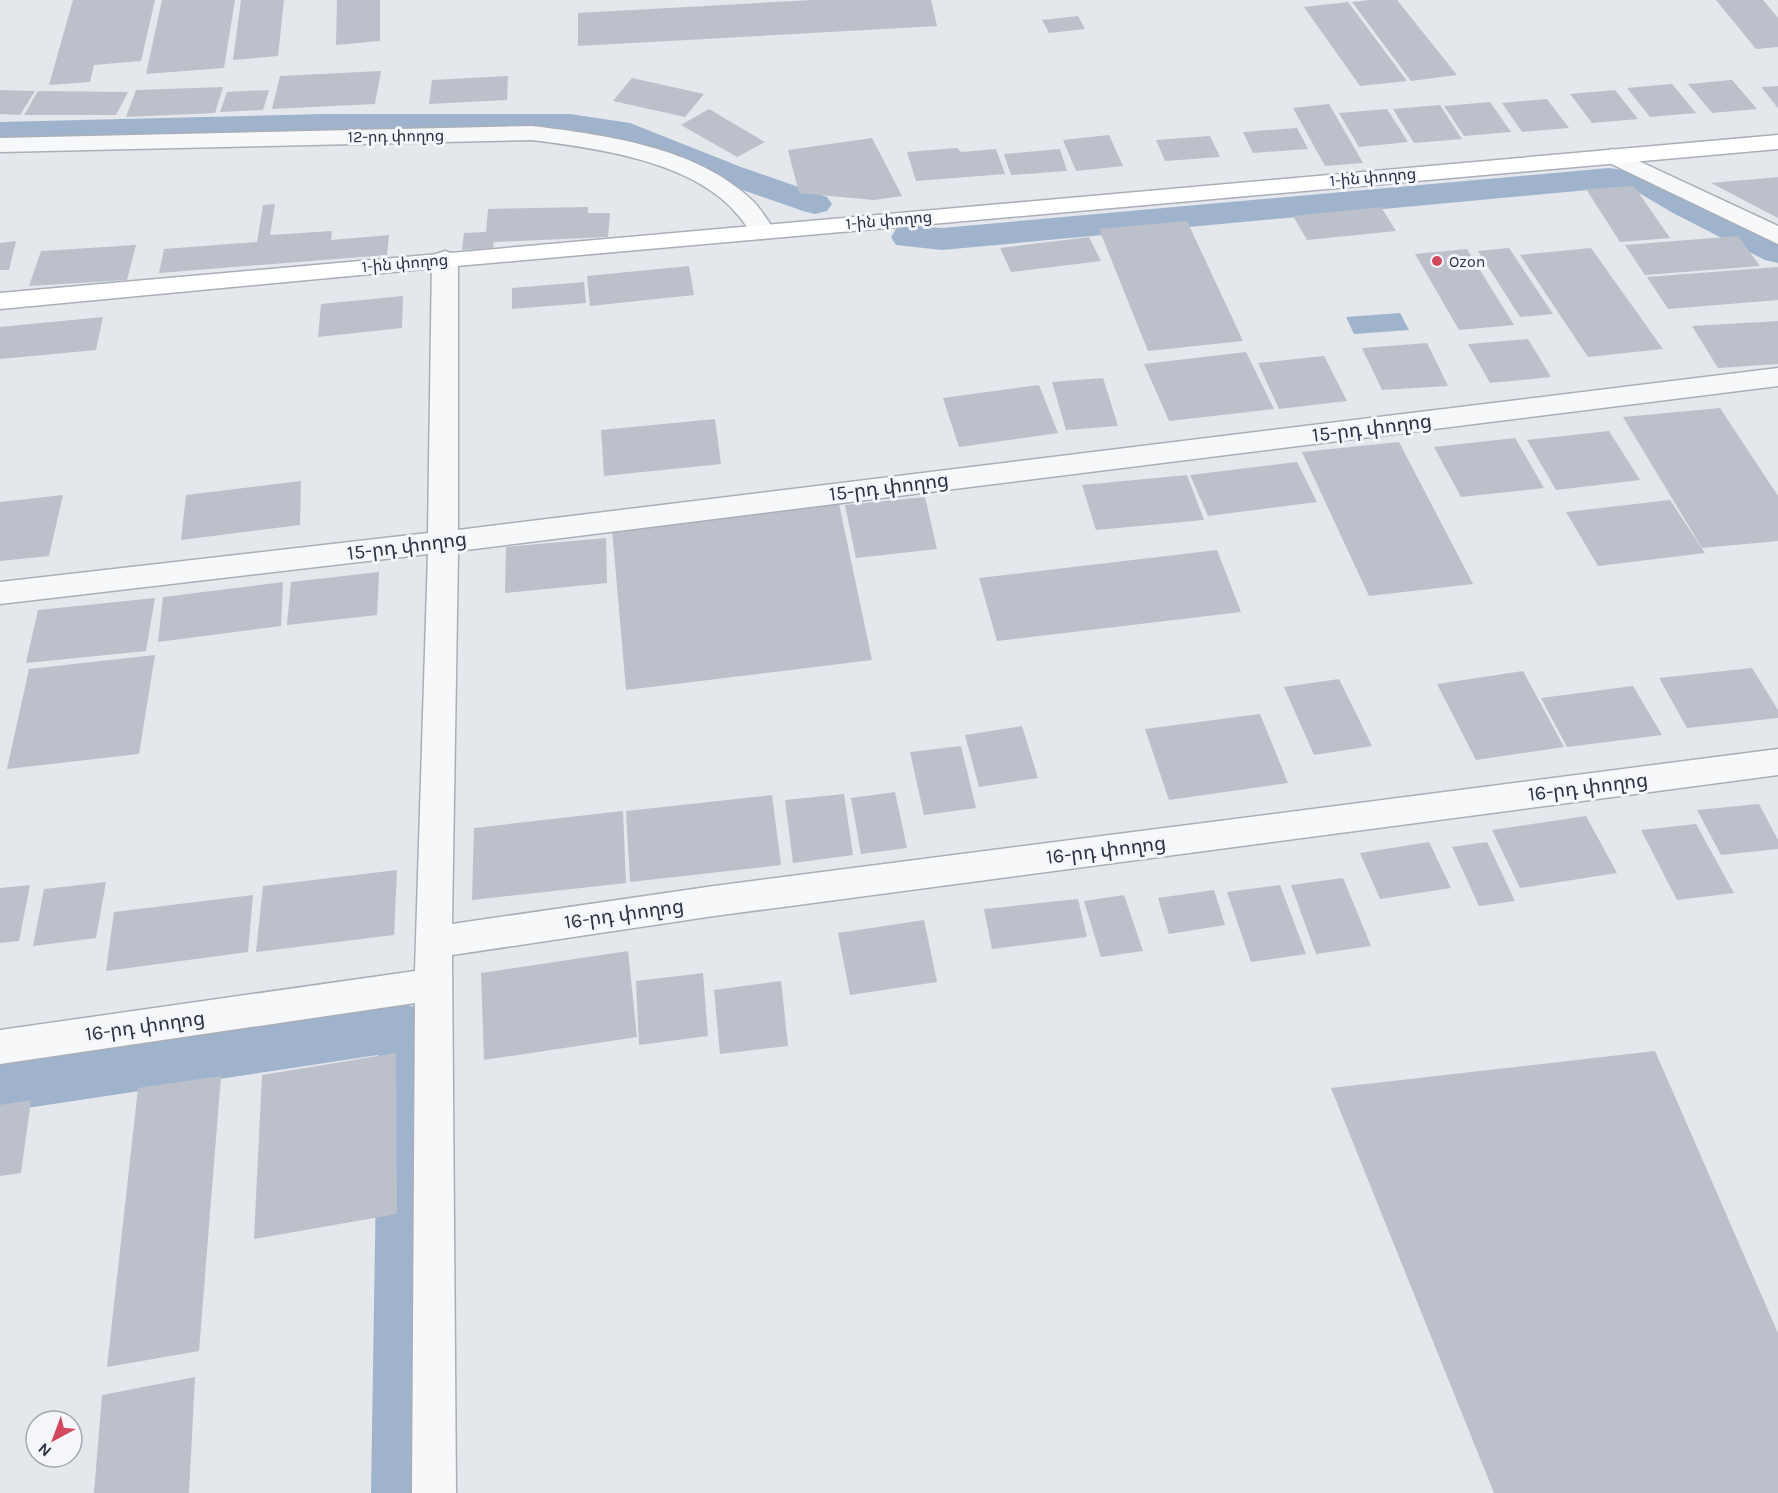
<svg xmlns="http://www.w3.org/2000/svg" width="1778" height="1493" font-family="Karla,'Noto Sans Armenian',sans-serif">
<style>
.water{fill:#9fb4cc}
.lines{fill:none;stroke-linecap:round;stroke-linejoin:round}
.canal{fill:#9fb4cc;fill-rule:evenodd}
.building{fill:#bbc0ca}
.minor-casing{stroke:#a9aeb7;stroke-width:3}
.secondary-casing{stroke:#a9aeb7;stroke-width:3}
.minor{fill:#f7f8fa;fill-rule:evenodd}
.secondary{fill:#fff;fill-rule:evenodd}
.poi-dot{fill:#d1495b;stroke:#f4f6f9;stroke-width:2}
.labels{text-anchor:middle;dominant-baseline:central;stroke-width:6;stroke-linejoin:round;paint-order:stroke}
.far-street-label{font-size:16px;fill:#2b3445;stroke:#f4f6f9}
.far-poi-label{font-size:16px;fill:#2b3445;stroke:#f4f6f9;text-anchor:start}
.street-label{font-size:20px;fill:#2b3445;stroke:#f4f6f9}
</style>
<rect width="100%" height="100%" fill="#e4e7ec"/>
<path class="water" d="M 1400,313 L 1409,330 L 1354,334 L 1346,317 Z"/>
<g class="lines">
<g class="canal">
<path d="M 322,114 L 570,114 L 630,123 L 741,167 L 827,197 L 832,204 L 827,211 L 815,214 L 803,211 L 717,181 L 623,142 L 570,134 L 322,134 L 0,142 L 0,122 Z"/>
<path d="M 1609,168 L 1654,174 L 1697,199 L 1778,238 L 1778,263 L 1765,260 L 1673,213 L 1634,190 L 1609,188 L 942,250 L 896,245 L 891,237 L 896,229 L 909,226 L 942,228 Z"/>
<path d="M 405,1004 L 424,1010 L 431,1027 L 433,1493 L 371,1493 L 378,1055 L 0,1112 L 0,1062 Z"/>
</g>
</g>
<g class="building">
<path d="M 73,0 L 155,0 L 141,61 L 94,65 L 90,82 L 49,85 Z"/>
<path d="M 162,0 L 235,0 L 224,68 L 146,74 Z"/>
<path d="M 241,0 L 284,0 L 278,56 L 233,60 Z"/>
<path d="M 337,0 L 380,0 L 380,41 L 336,45 Z"/>
<path d="M 813,0 L 931,0 L 937,26 L 578,46 L 578,13 Z"/>
<path d="M 1371,0 L 1397,0 L 1457,75 L 1411,81 L 1352,2 Z"/>
<path d="M 1716,0 L 1763,0 L 1778,18 L 1778,47 L 1756,49 Z"/>
<path d="M 1348,2 L 1407,81 L 1360,86 L 1304,7 Z"/>
<path d="M 1078,16 L 1085,29 L 1049,33 L 1042,20 Z"/>
<path d="M 381,71 L 375,104 L 272,109 L 280,76 Z"/>
<path d="M 508,76 L 507,100 L 429,104 L 432,80 Z"/>
<path d="M 632,78 L 704,94 L 685,117 L 613,101 Z"/>
<path d="M 1732,80 L 1757,109 L 1712,113 L 1688,84 Z"/>
<path d="M 1672,84 L 1696,113 L 1650,117 L 1627,88 Z"/>
<path d="M 1778,86 L 1778,108 L 1761,87 Z"/>
<path d="M 223,87 L 215,113 L 126,117 L 136,90 Z"/>
<path d="M 0,90 L 35,91 L 20,115 L 0,114 Z"/>
<path d="M 269,90 L 263,110 L 220,112 L 227,92 Z"/>
<path d="M 1615,90 L 1638,119 L 1592,123 L 1570,94 Z"/>
<path d="M 38,91 L 128,92 L 116,115 L 24,115 Z"/>
<path d="M 1547,99 L 1569,128 L 1522,132 L 1502,103 Z"/>
<path d="M 1490,102 L 1511,132 L 1464,136 L 1444,106 Z"/>
<path d="M 1329,104 L 1363,163 L 1325,166 L 1293,108 Z"/>
<path d="M 1440,105 L 1462,139 L 1414,143 L 1393,109 Z"/>
<path d="M 709,109 L 765,142 L 737,157 L 681,125 Z"/>
<path d="M 1387,109 L 1408,142 L 1359,147 L 1339,113 Z"/>
<path d="M 1297,128 L 1308,149 L 1253,153 L 1243,132 Z"/>
<path d="M 1109,135 L 1123,166 L 1076,171 L 1063,140 Z"/>
<path d="M 1210,136 L 1220,157 L 1165,161 L 1156,140 Z"/>
<path d="M 872,138 L 902,196 L 874,200 L 799,193 L 788,150 Z"/>
<path d="M 957,148 L 961,152 L 996,149 L 1005,174 L 916,181 L 907,152 Z"/>
<path d="M 1060,149 L 1067,171 L 1011,175 L 1004,154 Z"/>
<path d="M 1778,177 L 1778,218 L 1711,183 Z"/>
<path d="M 1634,186 L 1670,238 L 1620,242 L 1586,189 Z"/>
<path d="M 275,204 L 270,235 L 332,231 L 331,240 L 389,235 L 387,255 L 159,273 L 164,249 L 257,242 L 263,205 Z"/>
<path d="M 588,207 L 588,213 L 610,213 L 608,237 L 494,242 L 493,248 L 462,250 L 464,233 L 486,232 L 488,209 Z"/>
<path d="M 1381,207 L 1396,231 L 1307,240 L 1293,216 Z"/>
<path d="M 1187,221 L 1243,341 L 1148,351 L 1099,229 Z"/>
<path d="M 1738,236 L 1760,266 L 1645,275 L 1625,245 Z"/>
<path d="M 1089,237 L 1101,261 L 1011,272 L 1000,248 Z"/>
<path d="M 16,241 L 9,270 L 0,270 L 0,243 Z"/>
<path d="M 136,245 L 127,280 L 29,286 L 41,251 Z"/>
<path d="M 1509,248 L 1553,314 L 1520,317 L 1478,251 Z"/>
<path d="M 1591,248 L 1663,349 L 1588,357 L 1520,255 Z"/>
<path d="M 1467,249 L 1514,325 L 1459,330 L 1415,254 Z"/>
<path d="M 689,266 L 694,295 L 590,306 L 587,276 Z"/>
<path d="M 1778,267 L 1778,300 L 1668,309 L 1647,277 Z"/>
<path d="M 584,282 L 586,303 L 512,309 L 512,288 Z"/>
<path d="M 403,296 L 402,328 L 318,337 L 321,304 Z"/>
<path d="M 103,317 L 96,350 L 0,359 L 0,327 Z"/>
<path d="M 1778,321 L 1778,364 L 1718,368 L 1692,326 Z"/>
<path d="M 1528,339 L 1551,377 L 1490,383 L 1468,344 Z"/>
<path d="M 1427,343 L 1448,386 L 1382,390 L 1362,348 Z"/>
<path d="M 1246,352 L 1274,409 L 1169,421 L 1144,364 Z"/>
<path d="M 1324,356 L 1347,401 L 1279,409 L 1258,363 Z"/>
<path d="M 1103,378 L 1118,426 L 1066,430 L 1052,382 Z"/>
<path d="M 1039,385 L 1058,433 L 959,447 L 943,398 Z"/>
<path d="M 1720,408 L 1778,496 L 1778,541 L 1702,548 L 1623,417 Z"/>
<path d="M 715,419 L 721,464 L 604,476 L 601,430 Z"/>
<path d="M 1609,431 L 1640,480 L 1556,490 L 1527,440 Z"/>
<path d="M 1515,438 L 1544,488 L 1461,497 L 1434,447 Z"/>
<path d="M 1399,442 L 1473,584 L 1369,596 L 1302,452 Z"/>
<path d="M 1297,462 L 1317,502 L 1208,516 L 1190,475 Z"/>
<path d="M 1187,475 L 1204,520 L 1096,530 L 1082,485 Z"/>
<path d="M 301,481 L 300,525 L 181,540 L 186,495 Z"/>
<path d="M 63,495 L 49,556 L 0,561 L 0,502 Z"/>
<path d="M 925,497 L 937,549 L 856,558 L 845,505 Z"/>
<path d="M 1670,500 L 1705,553 L 1598,566 L 1566,512 Z"/>
<path d="M 839,504 L 872,660 L 626,690 L 612,529 Z"/>
<path d="M 606,538 L 607,583 L 505,593 L 506,547 Z"/>
<path d="M 1217,550 L 1241,612 L 997,641 L 979,578 Z"/>
<path d="M 379,572 L 377,615 L 287,625 L 291,582 Z"/>
<path d="M 283,582 L 281,626 L 158,642 L 163,597 Z"/>
<path d="M 155,598 L 146,651 L 26,663 L 38,610 Z"/>
<path d="M 155,655 L 139,754 L 7,769 L 29,669 Z"/>
<path d="M 1752,668 L 1778,710 L 1778,718 L 1687,728 L 1659,678 Z"/>
<path d="M 1523,671 L 1564,747 L 1476,760 L 1437,684 Z"/>
<path d="M 1339,679 L 1372,746 L 1314,755 L 1284,687 Z"/>
<path d="M 1633,686 L 1662,735 L 1567,747 L 1541,698 Z"/>
<path d="M 1260,714 L 1288,783 L 1169,800 L 1145,729 Z"/>
<path d="M 1022,726 L 1038,778 L 979,787 L 965,735 Z"/>
<path d="M 961,746 L 976,808 L 924,815 L 910,752 Z"/>
<path d="M 895,792 L 907,848 L 861,854 L 851,798 Z"/>
<path d="M 844,794 L 853,855 L 793,863 L 785,800 Z"/>
<path d="M 772,795 L 781,865 L 630,882 L 626,811 Z"/>
<path d="M 1759,804 L 1778,840 L 1778,849 L 1721,855 L 1697,810 Z"/>
<path d="M 623,811 L 626,883 L 472,900 L 474,828 Z"/>
<path d="M 1586,816 L 1617,873 L 1520,888 L 1492,830 Z"/>
<path d="M 1696,824 L 1734,893 L 1677,900 L 1641,830 Z"/>
<path d="M 1429,842 L 1451,888 L 1380,899 L 1360,853 Z"/>
<path d="M 1487,842 L 1515,901 L 1479,906 L 1452,847 Z"/>
<path d="M 397,870 L 394,935 L 256,952 L 263,886 Z"/>
<path d="M 1343,878 L 1371,946 L 1316,954 L 1291,885 Z"/>
<path d="M 106,882 L 96,938 L 33,946 L 44,889 Z"/>
<path d="M 30,885 L 19,941 L 0,943 L 0,888 Z"/>
<path d="M 1280,885 L 1306,954 L 1251,962 L 1227,892 Z"/>
<path d="M 1214,890 L 1225,925 L 1169,934 L 1158,898 Z"/>
<path d="M 253,895 L 248,952 L 106,971 L 114,912 Z"/>
<path d="M 1124,895 L 1143,951 L 1101,957 L 1084,901 Z"/>
<path d="M 1078,899 L 1087,937 L 992,949 L 984,909 Z"/>
<path d="M 924,920 L 937,982 L 850,995 L 838,933 Z"/>
<path d="M 628,951 L 637,1037 L 484,1060 L 481,973 Z"/>
<path d="M 703,973 L 708,1036 L 639,1045 L 636,981 Z"/>
<path d="M 781,981 L 788,1046 L 720,1054 L 714,990 Z"/>
<path d="M 1655,1051 L 1778,1333 L 1778,1493 L 1494,1493 L 1331,1088 Z"/>
<path d="M 396,1053 L 397,1214 L 254,1239 L 262,1075 Z"/>
<path d="M 221,1076 L 199,1351 L 107,1367 L 138,1088 Z"/>
<path d="M 31,1100 L 21,1173 L 0,1176 L 0,1105 Z"/>
<path d="M 195,1377 L 189,1493 L 94,1493 L 102,1395 Z"/>
</g>
<g class="lines">
<g class="minor-casing">
<g id="minor">
<path d="M 532,126 C 606,135 697,147 753,201 C 761,209 768,221 775,231 L 771,236 L 762,239 L 753,236 C 748,229 743,220 737,214 C 693,161 596,148 532,140 L 0,152 L 0,138 Z"/>
<path d="M 1613,149 L 1778,226 L 1778,244 L 1605,161 L 1601,156 L 1605,151 Z"/>
<path d="M 445,251 L 454,254 L 458,259 L 458,530 L 1778,368 L 1778,386 L 458,551 L 452,924 L 714,886 L 1778,749 L 1778,775 L 714,916 L 452,955 L 456,1493 L 412,1493 L 415,1003 L 0,1064 L 0,1030 L 415,971 L 428,554 L 0,604 L 0,582 L 428,533 L 432,259 L 436,254 Z"/>
</g>
</g>
<g class="secondary-casing">
<path id="secondary" d="M 1778,135 L 1778,149 L 445,267 L 0,309 L 0,293 Z"/>
</g>
<use href="#minor" class="minor"/>
<use href="#secondary" class="secondary"/>
</g>
<circle class="poi-dot" cx="1437" cy="261" r="6"/>
<g class="labels">
<g class="far-street-label">
<text transform="translate(396 136) rotate(-1)">12-րդ փողոց</text>
<text transform="translate(1373 177) rotate(-5)">1-ին փողոց</text>
<text transform="translate(889 220) rotate(-5)">1-ին փողոց</text>
<text transform="translate(405 263) rotate(-5)">1-ին փողոց</text>
</g>
<g class="far-poi-label">
<text x="1449" y="261">Ozon</text>
</g>
<g class="street-label">
<text transform="translate(1372 428) rotate(-7)">15-րդ փողոց</text>
<text transform="translate(889 487) rotate(-7)">15-րդ փողոց</text>
<text transform="translate(407 546) rotate(-7)">15-րդ փողոց</text>
<text transform="translate(1588 787) rotate(-7)">16-րդ փողոց</text>
<text transform="translate(1106 850) rotate(-7)">16-րդ փողոց</text>
<text transform="translate(624 914) rotate(-8)">16-րդ փողոց</text>
<text transform="translate(145 1026) rotate(-8)">16-րդ փողոց</text>
</g>
</g>
<g transform="translate(54 1439) rotate(221)"><circle r="28" fill="#f4f6f9" stroke="#a4a8b1" stroke-width="1.5"/>
<path d="M0-4.5L10 22L0 15L-10 22Z" fill="#d1495b"/>
<text y="-9" font-size="16" font-weight="bold" text-anchor="middle" fill="#2b3445">N</text>
</g>
</svg>
